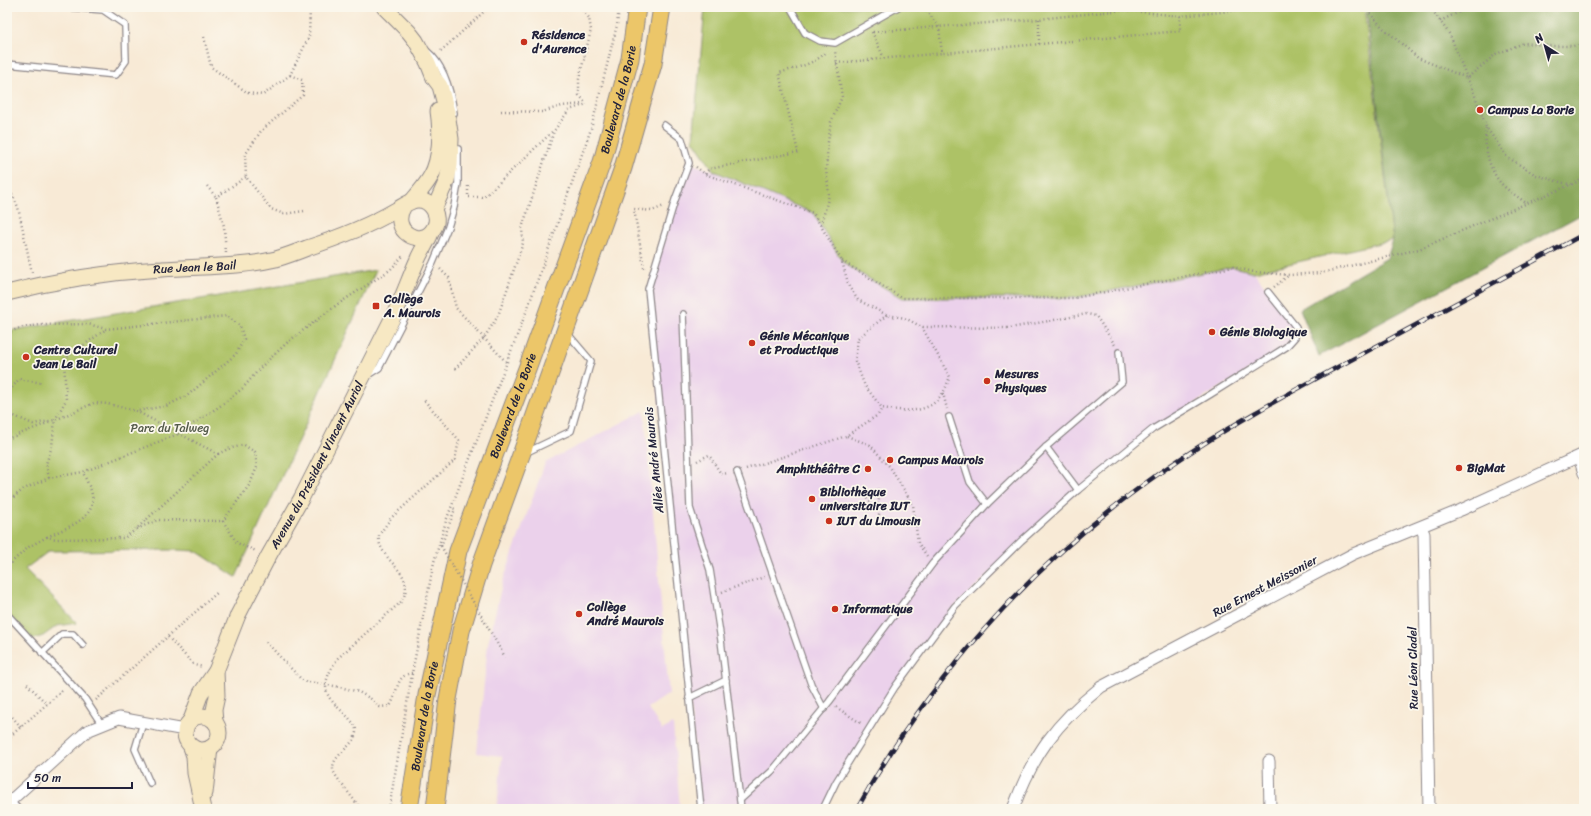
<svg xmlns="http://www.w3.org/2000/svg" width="1591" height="816" font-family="Sriracha,sans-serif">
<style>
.built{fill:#ebd1eb}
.green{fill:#adc266;stroke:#687250}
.forest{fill:#8aa85b;stroke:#56654b}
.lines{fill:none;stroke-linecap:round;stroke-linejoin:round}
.lane-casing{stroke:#8d8688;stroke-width:8}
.street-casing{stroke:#8d8688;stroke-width:13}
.secondary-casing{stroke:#8d8688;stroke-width:17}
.primary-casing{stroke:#8d8688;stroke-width:19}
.path{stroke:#8d8688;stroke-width:2.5;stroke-dasharray:1 3;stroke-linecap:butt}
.lane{stroke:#fff;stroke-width:5.5}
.street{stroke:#fff;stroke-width:11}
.secondary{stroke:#f7e8c3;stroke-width:15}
.primary{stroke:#ecc669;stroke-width:17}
.rail-casing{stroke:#22223b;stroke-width:4.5}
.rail{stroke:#fbf7ec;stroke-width:3;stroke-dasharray:9;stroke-linecap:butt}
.path-bridge{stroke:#8d8688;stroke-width:2.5;stroke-dasharray:1 3;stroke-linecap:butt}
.poi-dot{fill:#c8321e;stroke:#fbf7ec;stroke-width:1.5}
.labels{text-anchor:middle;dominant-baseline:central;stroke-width:3.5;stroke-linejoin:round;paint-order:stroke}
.poi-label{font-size:12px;font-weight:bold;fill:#22223b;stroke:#fbf7ec;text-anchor:start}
.street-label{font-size:12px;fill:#22223b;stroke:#fbf7ec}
.park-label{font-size:12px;fill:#535a4a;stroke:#fbf7ec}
</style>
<rect width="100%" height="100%" fill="#fbf7ec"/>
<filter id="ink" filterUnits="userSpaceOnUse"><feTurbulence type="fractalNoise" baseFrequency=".025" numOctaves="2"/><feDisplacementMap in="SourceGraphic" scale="8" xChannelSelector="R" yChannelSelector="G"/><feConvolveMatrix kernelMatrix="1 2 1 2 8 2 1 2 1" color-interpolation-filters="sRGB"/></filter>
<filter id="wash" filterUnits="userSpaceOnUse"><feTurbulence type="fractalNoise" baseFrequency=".012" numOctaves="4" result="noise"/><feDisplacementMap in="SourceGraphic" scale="16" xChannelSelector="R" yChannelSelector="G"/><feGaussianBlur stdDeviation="0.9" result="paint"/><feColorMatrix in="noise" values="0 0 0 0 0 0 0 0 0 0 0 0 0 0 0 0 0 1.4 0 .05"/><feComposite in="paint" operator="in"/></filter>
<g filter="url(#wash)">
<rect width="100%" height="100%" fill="#f8ead6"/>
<g class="built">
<path d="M 689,163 L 714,171 L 813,213 L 842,261 L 849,267 L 902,298 L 1074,298 L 1233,267 L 1254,272 L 1296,327 L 1286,347 L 1153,429 L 1078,490 L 955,606 L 895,687 L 823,809 L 701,809 L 648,289 Z"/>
<path d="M 644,411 L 669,694 L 648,708 L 662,730 L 673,724 L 680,809 L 497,809 L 502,756 L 477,753 L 488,644 L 502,584 L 545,463 Z"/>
</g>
<g class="green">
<path d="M 705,7 L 1364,7 L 1393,240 L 1254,272 L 1233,267 L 1074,298 L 902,298 L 849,267 L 842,261 L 813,213 L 714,171 L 693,140 Z"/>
<path d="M 376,270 L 236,577 L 196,551 L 176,550 L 49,551 L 25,569 L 77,623 L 57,626 L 43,636 L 31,640 L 7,614 L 7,331 Z"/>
</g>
<path class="forest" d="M 1366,7 L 1584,7 L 1584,213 L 1319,356 L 1300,309 L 1387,258 L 1393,240 Z"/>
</g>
<g filter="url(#ink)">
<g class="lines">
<g class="lane-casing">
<g id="lane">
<path d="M 790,7 L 805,33 L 820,41 L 835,43 L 898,7"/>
<path d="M 427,51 C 444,65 451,92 454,113"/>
<path d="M 7,64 L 116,75 L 126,61 L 125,25 L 103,10 L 66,7"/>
<path d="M 664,125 L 682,139 L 689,163 L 675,200 L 648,289 L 701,809"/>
<path d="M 683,314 L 690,508 L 710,570 L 721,640 L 741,809"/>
<path d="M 368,375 L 379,368 L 433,263 L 448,227 L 454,207 L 458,183 L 458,149"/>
<path d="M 949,417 L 970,482 L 987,504"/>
<path d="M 1046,447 L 1078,490"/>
<path d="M 525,453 L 571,431 L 591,361 L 568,334"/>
<path d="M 737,472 L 811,684 L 824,709"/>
<path d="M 7,614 L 85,699 L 102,725"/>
<path d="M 42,653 L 62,634 L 73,634 L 83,645"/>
<path d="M 689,698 L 726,680"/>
<path d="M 143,723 L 135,749 L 150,783"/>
<path d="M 740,800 L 772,771 L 829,702 L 933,563 L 987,504 L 1046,447 L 1122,382 L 1119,352"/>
<path d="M 11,801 L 18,809"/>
<path d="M 823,809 L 836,782 L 895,687 L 955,606 L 1021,541 L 1078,490 L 1153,429 L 1211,394 L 1286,347 L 1295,337 L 1296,327 L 1268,292"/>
</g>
</g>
<g class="street-casing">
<g id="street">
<path d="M 1579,457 L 1584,473"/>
<path d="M 1421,527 L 1424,534 L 1429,809"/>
<path d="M 1269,761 L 1270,809"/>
<path d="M 7,804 L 87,731 L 119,718 L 185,730"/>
<path d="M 1013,809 C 1033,754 1056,723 1101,687 L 1353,554 L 1461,510 L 1584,454"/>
</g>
</g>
<g class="secondary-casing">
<g id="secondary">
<path d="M 384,7 L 409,32 L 416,41 L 428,63 L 434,78 L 440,86 L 447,112 L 451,139 L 450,165 L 447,180 L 434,209"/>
<path d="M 412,201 C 419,193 426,185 431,176 C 441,158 441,131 438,111"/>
<path id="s1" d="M 7,293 C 58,280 109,272 162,269 C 200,266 238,268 276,259 C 286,256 297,252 307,248 C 338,238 367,227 396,210 C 402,207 410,200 418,200 C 431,200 441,216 434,228 C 422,250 388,231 404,206"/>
<circle cx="202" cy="733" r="17"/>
<path id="s2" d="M 191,720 L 201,693 L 216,671 L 238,615 L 268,557 L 301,499 L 394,315 C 403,297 409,279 417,261 C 421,251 427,243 431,233"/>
<path d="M 215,722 L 214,710 L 217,696 L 216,671"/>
<path d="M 191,747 L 194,756 L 195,773 L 203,809"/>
<path d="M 205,793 L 210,748"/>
</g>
</g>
<g class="primary-casing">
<g id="primary">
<path id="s3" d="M 409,809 L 427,695 L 458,551 L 528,366 L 602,162 L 630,59 L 637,7"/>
<path d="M 435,809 L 448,699 L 461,631 L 481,565 L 521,455 L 623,168 L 653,64 L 662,7"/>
</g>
</g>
<g class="path">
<path d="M 581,7 L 589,18 L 591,30 L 579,79 L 579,95 L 587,104"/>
<path d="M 924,7 L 939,27 L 942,54"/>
<path d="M 1115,7 L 1123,10 L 1131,7"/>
<path d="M 1365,7 L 1382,27 L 1418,58 L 1467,78 L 1496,54 L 1524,43 L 1551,46 L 1573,46 L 1584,43"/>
<path d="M 1430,7 L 1450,35 L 1467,78 L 1473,90 L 1486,127 L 1507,157 L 1536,175 L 1571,185"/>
<path d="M 1039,19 L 1039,44"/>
<path d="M 1440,21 L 1470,7"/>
<path d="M 872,32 L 884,58"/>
<path d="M 873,32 L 1039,19 L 1123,10 L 1180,16 L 1272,7"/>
<path d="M 204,37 L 211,67 L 248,93 L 263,95 L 290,75 L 309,37 L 310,7"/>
<path d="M 441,51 L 489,7"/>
<path d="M 836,63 L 1180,31 L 1180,16"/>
<path d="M 290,75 L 302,80 L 303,95 L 261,131 L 245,155 L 246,177 L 271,209 L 284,214 L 304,211"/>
<path d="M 501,111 L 542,112 L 562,106 L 583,104"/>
<path d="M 1486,128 C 1484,146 1488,167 1500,182 C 1506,190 1519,197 1527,204"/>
<path d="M 696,167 L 705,174 L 813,213 L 842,261 L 849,287 L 858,300 L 887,315 L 905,318 L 922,327 L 1010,328 L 1087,314 L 1096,316 L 1115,345"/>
<path d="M 705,174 L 709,169 L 798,152 L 779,73 C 795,68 816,64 827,51"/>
<path d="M 7,183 L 18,207 L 32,273"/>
<path d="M 207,186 L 216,197"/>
<path d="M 468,186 L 468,197 L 484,197 L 553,131"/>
<path d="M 821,225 L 829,195 L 826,170 L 828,142 L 831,122 L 842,97 L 835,51"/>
<path d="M 226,253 L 224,226 L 216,197 L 246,177"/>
<path d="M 842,261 L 902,298 L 1074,298 L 1233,267 L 1254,272 L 1290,275 L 1321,273 L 1419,249 L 1584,179"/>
<path d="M 644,268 L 634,209 L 652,211 L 664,206"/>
<path d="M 440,269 L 449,278 L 456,308 L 507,363"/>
<path d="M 1274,287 L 1289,275"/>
<path d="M 887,315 L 858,338 L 855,361 L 865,386 L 882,408 C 903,411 929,415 942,394 C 946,389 947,383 950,377 L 922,327"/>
<path d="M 7,333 L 23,327 L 41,325 L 88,324 L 106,329 L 227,316 L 240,326 L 244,339 L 236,354 L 187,396 L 166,406 L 137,411"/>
<path d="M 455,369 L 484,338 L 498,316 L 523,243 L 522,228 L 554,131 L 569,110 L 587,104"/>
<path d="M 943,393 L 947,409"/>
<path d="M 7,394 L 19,379 L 43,383"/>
<path d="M 7,413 L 33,424 L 55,420 L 94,403 L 108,404 L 136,411 L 218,454 L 134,531 L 124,538 L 56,539 L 47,537 L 30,546 L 7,566"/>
<path d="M 55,420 L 66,400 L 64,359 L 105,330"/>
<path d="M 847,436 L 870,445 L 890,467 L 913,505 L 918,543 L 927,556"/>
<path d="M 7,439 L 50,422"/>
<path d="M 218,454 L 228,449 L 244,445 L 255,452 L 257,467 L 250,484 L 223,521 L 237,543 L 256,551"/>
<path d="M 697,461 L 709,455 L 721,474 L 729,473"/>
<path d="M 746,469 L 846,436 L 878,415 L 882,408"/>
<path d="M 49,478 L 46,464 L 52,446 L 55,420"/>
<path d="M 862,492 C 869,502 877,508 881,519"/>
<path d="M 7,502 L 24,489 L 49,478 L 83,472 L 178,434 L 220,406 L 243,388 L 261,367 L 289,341 L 338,304 L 390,270 L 403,256"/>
<path d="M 877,508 L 879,499 L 878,488"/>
<path d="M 137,529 L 157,520 L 223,521"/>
<path d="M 47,537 C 66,527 100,519 91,491 C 89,485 85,478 83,472"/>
<path d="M 441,546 L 455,509 L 452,508"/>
<path d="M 722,592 L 764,577"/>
<path d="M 168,637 L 194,665 L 203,667"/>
<path d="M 266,642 L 303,681 L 340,687 L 359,692 L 371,699 L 380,707 L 390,706 C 398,694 395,675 412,673"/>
<path d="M 27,684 L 47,704"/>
<path d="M 96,700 L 218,592"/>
<path d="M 836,707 L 862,724"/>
<path d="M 7,711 L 21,727"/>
<path d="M 7,739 L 63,690"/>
<path d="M 360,809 C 355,799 333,776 333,769 C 332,754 356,746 356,731 C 356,725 352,722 349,718 C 343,712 331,702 328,695 C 322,683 331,668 338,658 L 402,601 C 415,575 391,568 381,547 C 379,544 379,538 379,535 L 391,518 L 455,460 L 459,440 L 423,399"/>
<path d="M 389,809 L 413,668 L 434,562 L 446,521 L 528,307 L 591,129 L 617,25 L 619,7"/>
</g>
<use href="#lane" class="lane"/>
<use href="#street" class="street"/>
<use href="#secondary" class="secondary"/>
<use href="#primary" class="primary"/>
<g class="rail-casing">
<path id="rail" d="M 857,809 C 928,681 1028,568 1147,482 C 1223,427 1306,384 1388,340 C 1453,305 1519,269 1584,234"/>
</g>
<use href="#rail" class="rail"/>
<path class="path-bridge" d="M 441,546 L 505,657"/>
</g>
</g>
<g class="poi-dot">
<circle cx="524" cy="42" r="4"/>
<circle cx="1480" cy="110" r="4"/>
<rect x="372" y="302" width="8" height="8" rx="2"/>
<circle cx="1212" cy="332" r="4"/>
<circle cx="752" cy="343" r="4"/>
<circle cx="26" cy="357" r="4"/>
<circle cx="987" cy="381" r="4"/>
<circle cx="890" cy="460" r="4"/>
<circle cx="1459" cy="468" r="4"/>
<circle cx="868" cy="469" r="4"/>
<circle cx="812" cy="499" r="4"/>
<circle cx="829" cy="521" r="4"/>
<circle cx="835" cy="609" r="4"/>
<circle cx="579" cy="614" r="4"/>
</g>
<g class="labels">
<g class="poi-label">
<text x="532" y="35">Résidence<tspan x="532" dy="14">d'Aurence</tspan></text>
<text x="1488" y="110">Campus La Borie</text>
<text x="384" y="299">Collège<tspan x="384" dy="14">A. Maurois</tspan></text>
<text x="1220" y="332">Génie Biologique</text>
<text x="760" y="336">Génie Mécanique<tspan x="760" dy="14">et Productique</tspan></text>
<text x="34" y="350">Centre Culturel<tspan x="34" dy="14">Jean Le Bail</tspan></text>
<text x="995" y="374">Mesures<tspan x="995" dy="14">Physiques</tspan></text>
<text x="898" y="460">Campus Maurois</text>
<text x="1467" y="468">BigMat</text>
<text x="860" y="469" text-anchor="end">Amphithéâtre C</text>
<text x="820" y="492">Bibliothèque<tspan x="820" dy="14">universitaire IUT</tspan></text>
<text x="837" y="521">IUT du Limousin</text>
<text x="587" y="607">Collège<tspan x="587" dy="14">André Maurois</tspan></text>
<text x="843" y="609">Informatique</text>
</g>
<g class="street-label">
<text stroke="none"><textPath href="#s3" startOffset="742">Boulevard de la Borie</textPath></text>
<text stroke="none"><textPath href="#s1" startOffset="190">Rue Jean le Bail</textPath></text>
<text stroke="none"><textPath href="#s3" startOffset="418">Boulevard de la Borie</textPath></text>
<text transform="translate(654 460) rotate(-96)">Allée André Maurois</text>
<text stroke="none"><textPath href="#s2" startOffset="285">Avenue du Président Vincent Auriol</textPath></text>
<text transform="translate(1265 586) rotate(-28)">Rue Ernest Meissonier</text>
<text transform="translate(1413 668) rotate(-91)">Rue Léon Cladel</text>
<text stroke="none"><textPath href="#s3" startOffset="94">Boulevard de la Borie</textPath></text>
</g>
<g class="park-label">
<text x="170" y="428">Parc du Talweg</text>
</g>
</g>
<rect width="1591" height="816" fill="none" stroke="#fbf7ec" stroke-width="24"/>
<g transform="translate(1545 46) rotate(323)" stroke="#fbf7ec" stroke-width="3" paint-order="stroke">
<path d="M0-3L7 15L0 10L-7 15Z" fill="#22223b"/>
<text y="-6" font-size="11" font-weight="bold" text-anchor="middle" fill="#22223b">N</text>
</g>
<path d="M28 782v6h104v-6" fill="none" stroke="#22223b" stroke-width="2"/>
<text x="34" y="782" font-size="12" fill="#22223b" stroke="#fbf7ec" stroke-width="3" paint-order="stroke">50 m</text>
</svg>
